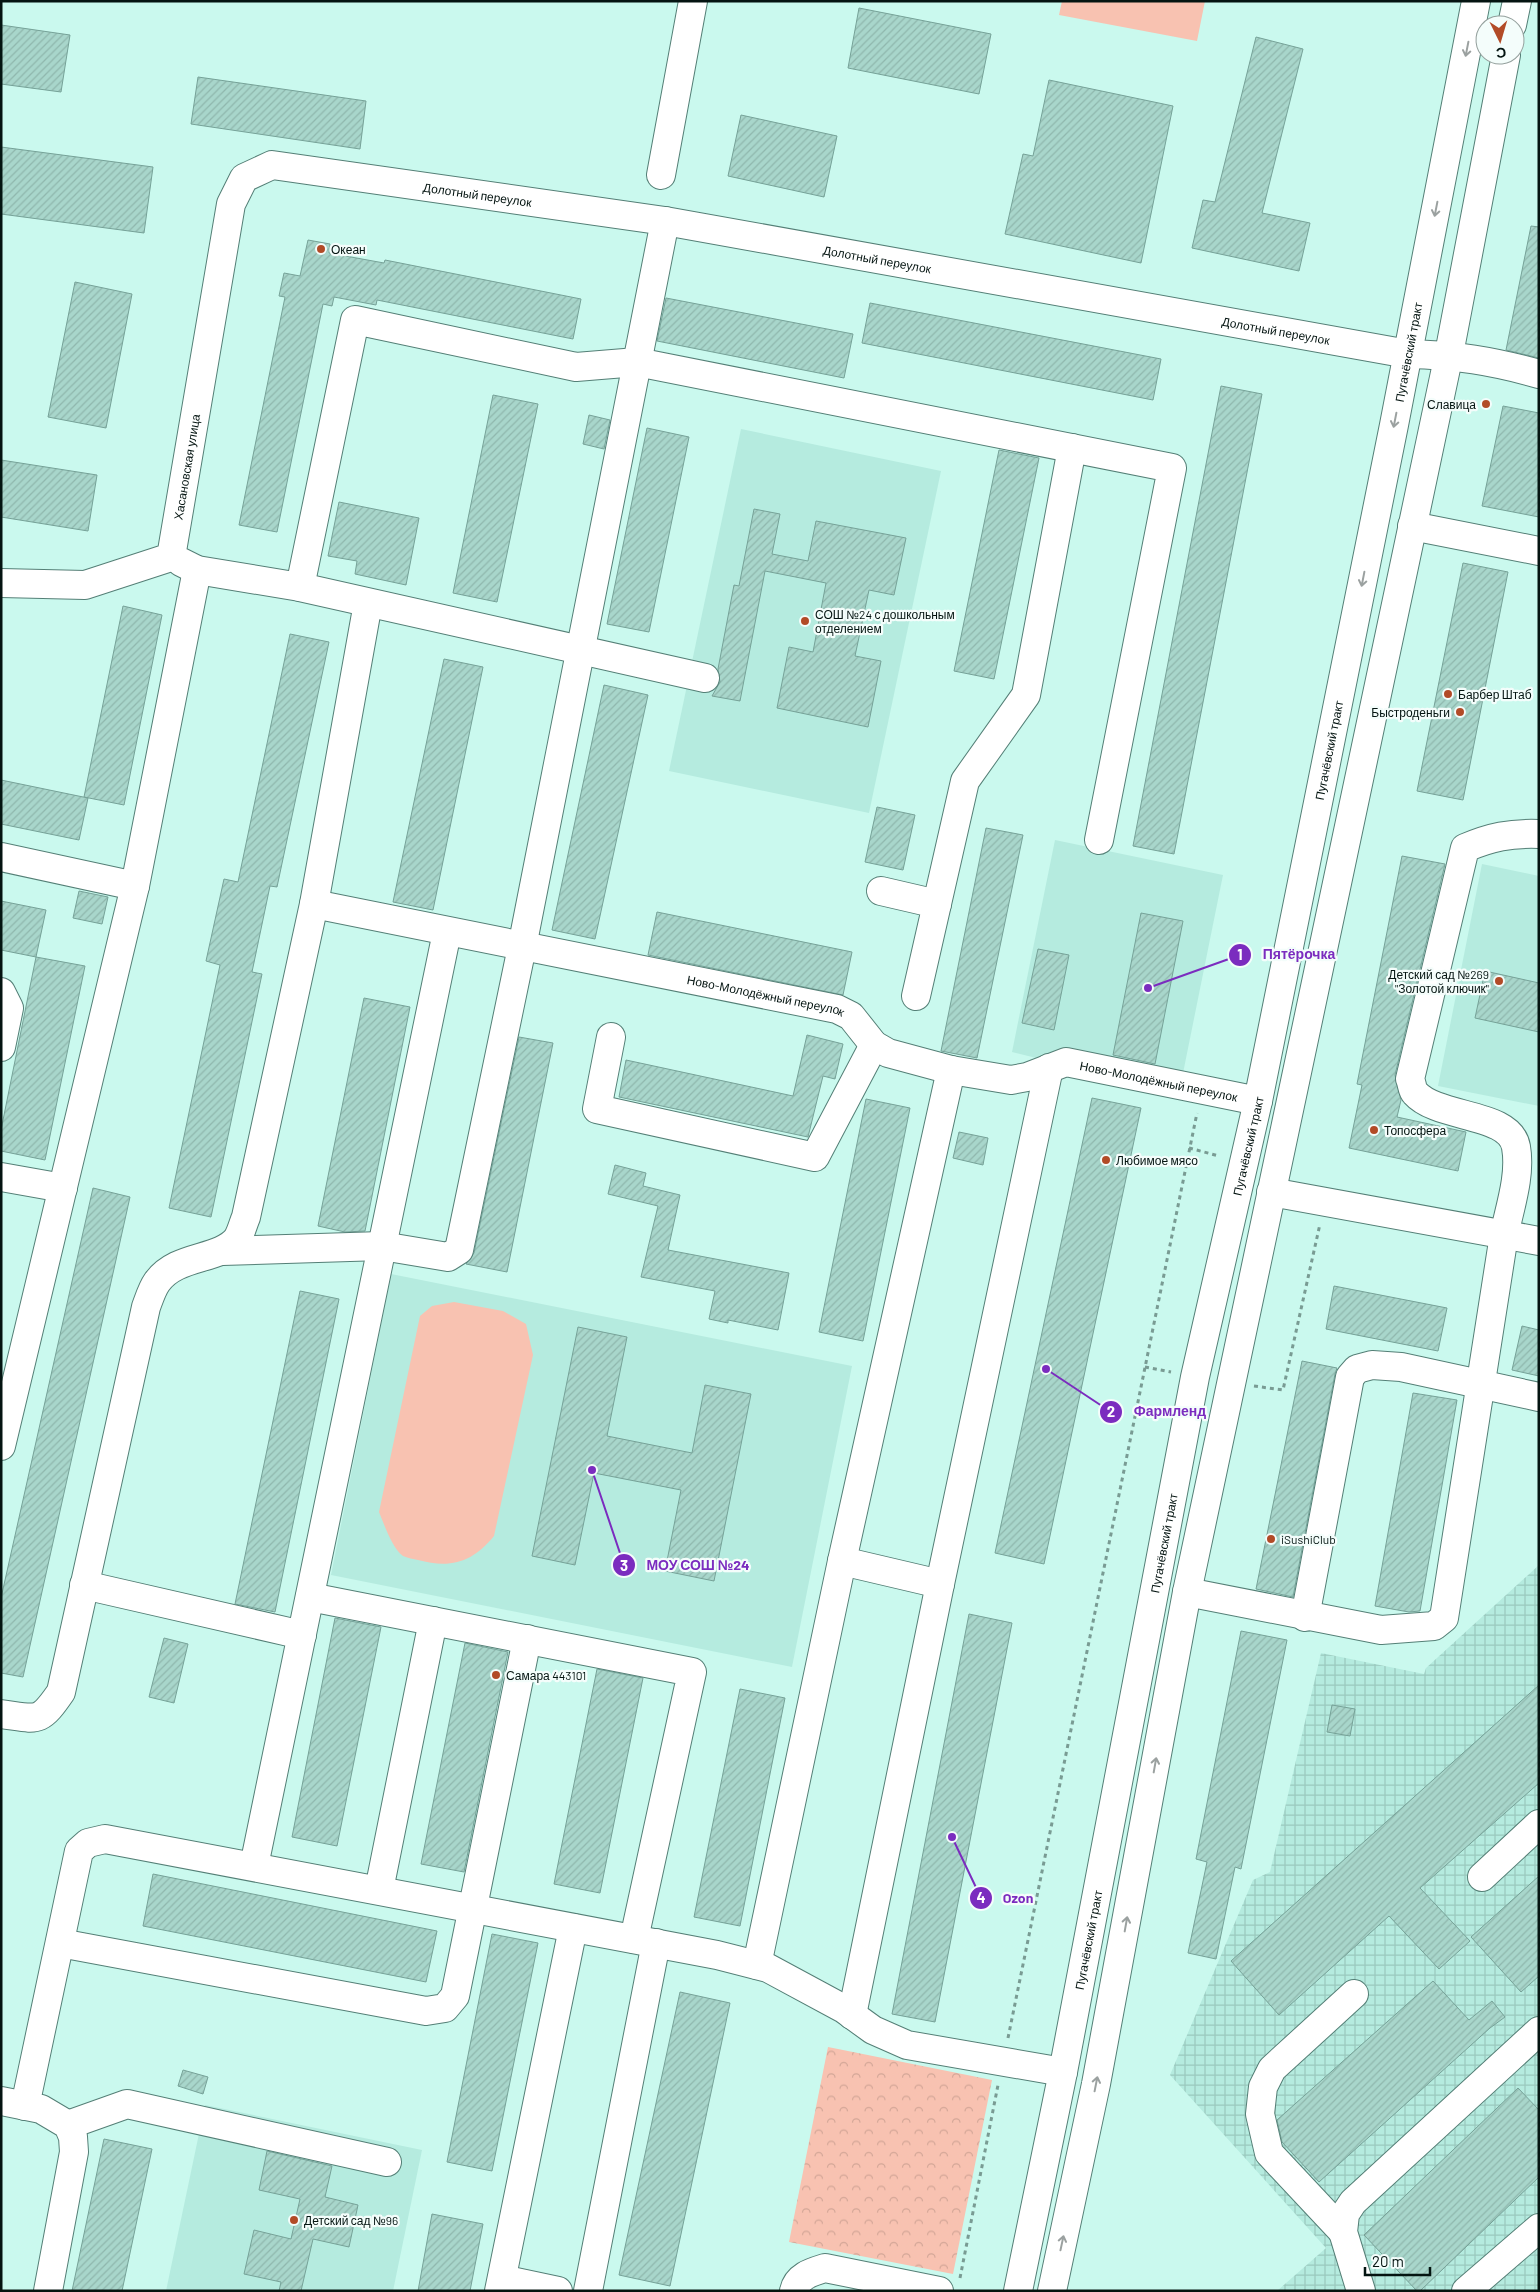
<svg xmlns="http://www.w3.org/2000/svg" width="1540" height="2292" font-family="Barlow,sans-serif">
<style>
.built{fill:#b5ebdf}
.industrial{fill:url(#industrial-grid)}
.park{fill:url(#park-crowns)}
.pitch{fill:#f8c2b1}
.building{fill:url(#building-hatch);stroke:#76a298}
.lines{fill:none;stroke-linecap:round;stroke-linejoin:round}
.minor-casing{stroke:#547f76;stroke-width:30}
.major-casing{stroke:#547f76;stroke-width:30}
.path{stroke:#799b93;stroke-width:3;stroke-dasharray:4 4;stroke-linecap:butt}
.minor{stroke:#fff;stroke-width:28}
.major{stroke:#fff;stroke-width:28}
.oneway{stroke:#9ba1a0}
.poi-dot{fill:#b24b27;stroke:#f4fdfb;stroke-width:2}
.labels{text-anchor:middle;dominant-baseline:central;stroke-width:4.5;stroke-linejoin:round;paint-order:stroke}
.street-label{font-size:12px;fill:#041411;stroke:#f4fdfb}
.poi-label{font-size:12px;fill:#041411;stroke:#f4fdfb;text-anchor:start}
.leader{fill:none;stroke:#7b2cbf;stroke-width:2}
.callout-dot{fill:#7b2cbf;stroke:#f4fdfb;stroke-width:2}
.mark-label{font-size:15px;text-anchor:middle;font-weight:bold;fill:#fff}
.callout-label{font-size:14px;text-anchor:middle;font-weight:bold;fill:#7b2cbf;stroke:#f4fdfb;stroke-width:4.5;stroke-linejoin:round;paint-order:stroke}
</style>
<defs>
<pattern id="industrial-grid" width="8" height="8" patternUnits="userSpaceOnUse" patternTransform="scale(1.25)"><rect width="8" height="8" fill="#b5ebdf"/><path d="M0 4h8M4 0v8" fill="none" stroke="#9ac9be"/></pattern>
<pattern id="park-crowns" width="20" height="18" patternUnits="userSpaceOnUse" patternTransform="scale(1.25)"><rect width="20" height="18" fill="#f8c2b1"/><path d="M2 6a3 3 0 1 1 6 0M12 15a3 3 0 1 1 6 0" fill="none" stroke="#d3a697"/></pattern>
<pattern id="building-hatch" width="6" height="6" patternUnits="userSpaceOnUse" patternTransform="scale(1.25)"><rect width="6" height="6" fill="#a8d6cb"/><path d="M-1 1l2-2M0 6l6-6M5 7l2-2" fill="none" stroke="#8fb7ad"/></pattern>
</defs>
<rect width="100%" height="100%" fill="#caf9ee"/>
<g class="built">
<path d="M 741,429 L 941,471 L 869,813 L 669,771 Z"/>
<path d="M 1055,840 L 1223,875 L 1179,1093 L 1012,1052 Z"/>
<path d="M 1482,864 L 1539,876 L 1539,1106 L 1438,1086 Z"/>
<path d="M 391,1274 L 852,1366 L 792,1667 L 331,1575 Z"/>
<path d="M 205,2105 L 422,2150 L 393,2291 L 166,2291 Z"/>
</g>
<path class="industrial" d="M 1539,1565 L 1539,2291 L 1277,2291 L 1326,2248 L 1170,2075 L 1253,1880 L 1270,1872 L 1321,1653 L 1424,1674 L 1426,1668 Z"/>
<path class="park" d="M 828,2047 L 992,2080 L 953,2274 L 789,2242 Z"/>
<g class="pitch">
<path d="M 1062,1 L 1205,1 L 1197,41 L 1059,15 Z"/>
<path d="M 454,1302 L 503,1311 L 526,1324 L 533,1355 L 494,1536 C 473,1562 451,1569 418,1560 C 414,1559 407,1558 403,1556 C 392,1548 384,1524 379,1512 L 420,1316 L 432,1306 Z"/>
</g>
<g class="building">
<path d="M 859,8 L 991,34 L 979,94 L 848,68 Z"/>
<path d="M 1,25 L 70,35 L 61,92 L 1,84 Z"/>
<path d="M 1256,37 L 1303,49 L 1262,213 L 1310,223 L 1299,271 L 1192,248 L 1203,200 L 1215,202 Z"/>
<path d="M 198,77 L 366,101 L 360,149 L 191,124 Z"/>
<path d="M 1049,80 L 1173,106 L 1141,263 L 1005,234 L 1023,154 L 1033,156 Z"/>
<path d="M 741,115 L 837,136 L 824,197 L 728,176 Z"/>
<path d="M 1,147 L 153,167 L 144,233 L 1,214 Z"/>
<path d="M 1531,226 L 1539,227 L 1539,358 L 1506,350 Z"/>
<path d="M 308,240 L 330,244 L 329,253 L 384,263 L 385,260 L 581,299 L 573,339 L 377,300 L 376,305 L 334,297 L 332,306 L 323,304 L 277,532 L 239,525 L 285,297 L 279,296 L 284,273 L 300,276 Z"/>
<path d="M 75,282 L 132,294 L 106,428 L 48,417 Z"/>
<path d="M 666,298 L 853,334 L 844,378 L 657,341 Z"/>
<path d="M 870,303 L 1161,359 L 1153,400 L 862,343 Z"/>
<path d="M 1221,386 L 1262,394 L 1174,854 L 1133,846 Z"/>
<path d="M 493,395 L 538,404 L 497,602 L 453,593 Z"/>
<path d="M 1503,406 L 1539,413 L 1539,517 L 1482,506 Z"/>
<path d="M 589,415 L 610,420 L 604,449 L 583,444 Z"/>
<path d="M 647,428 L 689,437 L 649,632 L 607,624 Z"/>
<path d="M 999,450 L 1039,458 L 994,679 L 954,671 Z"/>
<path d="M 1,460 L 97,475 L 88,531 L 1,517 Z"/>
<path d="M 339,502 L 419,518 L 406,585 L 355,574 L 357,561 L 328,556 Z"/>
<path d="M 754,509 L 780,514 L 772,554 L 808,561 L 816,521 L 906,538 L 894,595 L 869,590 L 855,656 L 881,661 L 868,727 L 777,708 L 789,647 L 813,652 L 826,583 L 765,571 L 740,701 L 712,696 L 720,682 L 718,669 L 734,585 L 739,586 Z"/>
<path d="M 1463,563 L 1508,572 L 1463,800 L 1417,791 Z"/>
<path d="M 123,606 L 162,615 L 124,805 L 84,797 Z"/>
<path d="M 290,634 L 329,642 L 277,887 L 270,886 L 252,972 L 262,974 L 211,1217 L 169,1208 L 220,965 L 206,961 L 224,879 L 238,882 Z"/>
<path d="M 444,659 L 483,667 L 433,910 L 393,902 Z"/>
<path d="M 604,685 L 648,695 L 595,939 L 552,930 Z"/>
<path d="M 1,780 L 88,798 L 79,840 L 1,824 Z"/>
<path d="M 877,807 L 915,815 L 903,870 L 865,862 Z"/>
<path d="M 986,828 L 1023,835 L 977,1058 L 941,1051 Z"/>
<path d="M 1402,856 L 1445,864 L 1395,1075 L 1401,1100 L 1397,1117 L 1466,1132 L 1458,1171 L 1349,1148 L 1362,1085 L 1357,1084 Z"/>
<path d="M 79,891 L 108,897 L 102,924 L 73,918 Z"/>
<path d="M 1,901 L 46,910 L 36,957 L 1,950 Z"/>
<path d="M 657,912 L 852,952 L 843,995 L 648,955 Z"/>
<path d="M 1141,913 L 1183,921 L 1155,1064 L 1113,1055 Z"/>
<path d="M 1038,949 L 1069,955 L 1054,1030 L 1022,1023 Z"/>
<path d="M 36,957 L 85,966 L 45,1160 L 1,1151 L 1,1130 Z"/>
<path d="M 1485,971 L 1539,983 L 1539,1032 L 1475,1018 Z"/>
<path d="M 364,998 L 410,1007 L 365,1231 L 345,1232 L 318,1226 Z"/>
<path d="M 807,1035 L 843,1044 L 835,1079 L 823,1076 L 808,1137 L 619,1097 L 626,1060 L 793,1096 Z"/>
<path d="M 519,1037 L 553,1043 L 507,1272 L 466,1264 L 474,1253 Z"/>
<path d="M 1092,1098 L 1141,1108 L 1044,1564 L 995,1553 Z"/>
<path d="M 866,1099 L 910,1108 L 863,1341 L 819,1332 Z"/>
<path d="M 959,1132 L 988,1138 L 983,1165 L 953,1158 Z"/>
<path d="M 615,1165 L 646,1173 L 643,1186 L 680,1195 L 668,1250 L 789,1273 L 778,1330 L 728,1320 L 728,1323 L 709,1319 L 715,1291 L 641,1277 L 658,1206 L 608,1194 Z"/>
<path d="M 93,1188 L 130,1197 L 23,1677 L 1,1673 L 1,1598 Z"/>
<path d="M 1334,1286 L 1447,1308 L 1438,1351 L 1326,1329 Z"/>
<path d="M 300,1291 L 339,1299 L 275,1612 L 235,1604 Z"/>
<path d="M 1522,1326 L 1539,1330 L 1539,1376 L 1512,1370 Z"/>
<path d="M 578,1327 L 627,1337 L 607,1436 L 692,1453 L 705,1385 L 751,1394 L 714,1581 L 665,1571 L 681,1490 L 594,1473 L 575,1565 L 532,1556 Z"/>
<path d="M 1302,1361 L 1337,1368 L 1335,1374 L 1293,1597 L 1256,1589 Z"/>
<path d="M 1413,1393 L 1457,1400 L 1420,1611 L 1409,1612 L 1375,1606 Z"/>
<path d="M 969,1614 L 1012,1623 L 935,2022 L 892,2014 Z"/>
<path d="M 335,1618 L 381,1627 L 337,1846 L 292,1837 Z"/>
<path d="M 1241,1631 L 1287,1640 L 1241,1869 L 1235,1867 L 1216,1959 L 1188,1953 L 1207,1862 L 1196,1859 Z"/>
<path d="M 164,1638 L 188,1644 L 174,1703 L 149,1697 Z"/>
<path d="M 465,1643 L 508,1652 L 464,1872 L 421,1864 Z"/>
<path d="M 597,1669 L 643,1678 L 600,1893 L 554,1884 Z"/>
<path d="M 1539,1685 L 1539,1783 L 1420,1888 L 1470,1941 L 1439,1969 L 1389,1916 L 1279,2015 L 1231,1961 Z"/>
<path d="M 740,1689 L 785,1698 L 740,1926 L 694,1917 Z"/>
<path d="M 1332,1705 L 1355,1709 L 1350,1736 L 1327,1732 Z"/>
<path d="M 153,1874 L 437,1931 L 426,1982 L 143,1926 Z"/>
<path d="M 1539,1876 L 1539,1976 L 1521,1992 L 1471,1937 Z"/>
<path d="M 492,1934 L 538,1943 L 492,2171 L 447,2162 Z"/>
<path d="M 1433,1981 L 1469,2020 L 1492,2001 L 1505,2017 L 1490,2028 L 1319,2182 L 1282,2142 L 1277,2120 Z"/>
<path d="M 680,1992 L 730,2003 L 670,2286 L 619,2275 Z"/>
<path d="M 183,2070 L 208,2077 L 203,2094 L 178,2086 Z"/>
<path d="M 1518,2088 L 1539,2110 L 1539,2177 L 1420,2291 L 1417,2291 L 1364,2235 Z"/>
<path d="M 104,2139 L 152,2149 L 122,2291 L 72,2291 Z"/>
<path d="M 267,2151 L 332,2166 L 325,2197 L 358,2205 L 349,2247 L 313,2239 L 301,2291 L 279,2291 L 281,2282 L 244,2274 L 254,2230 L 291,2239 L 300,2199 L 259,2190 Z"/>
<path d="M 432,2214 L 483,2224 L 470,2291 L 418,2291 Z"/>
</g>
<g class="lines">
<g class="minor-casing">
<g id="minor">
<path d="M 661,175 L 693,1"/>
<path d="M 1412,526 L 1539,551"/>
<path d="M 181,562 L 197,570 L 300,587 L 705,678"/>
<path id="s1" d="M 1,583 L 85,585 L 171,557 L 231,204 L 244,178 L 272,165 L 665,221 L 1408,354 C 1455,355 1493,361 1539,374"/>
<path d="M 300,587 L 355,320 L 576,367 L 637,362 L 1172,468 L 1099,840"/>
<path d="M 1,857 L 135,886"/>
<path d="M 881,891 L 937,904"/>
<path id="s2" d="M 314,904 L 837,1009 L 851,1016 L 874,1045 L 888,1053 L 951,1070 L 1011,1080 L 1027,1077 L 1066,1062 L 1258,1101"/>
<path d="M 1,992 L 9,1008 L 1,1047"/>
<path d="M 916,996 L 965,781 L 1026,695 L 1072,448"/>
<path d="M 611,1037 L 597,1109 L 815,1157 L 874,1045"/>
<path d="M 1,1177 L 63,1188"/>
<path d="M 1271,1192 L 1539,1241"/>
<path d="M 222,1251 L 382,1246 L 448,1257 L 459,1250 L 522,947 L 665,221"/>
<path d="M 1,1446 L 135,886 L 197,570"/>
<path d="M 842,1561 L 940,1584"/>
<path d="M 84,1585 L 302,1635"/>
<path d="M 1187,1592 L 1381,1630 L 1434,1626 L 1444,1618 L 1504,1235 C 1510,1207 1521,1175 1516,1147 C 1510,1112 1438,1119 1415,1093 C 1412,1090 1412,1083 1410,1079 L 1465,848 C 1491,837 1510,833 1539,834"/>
<path d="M 310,1597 L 692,1672 L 634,1939"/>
<path d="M 1305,1617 L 1350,1377 L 1357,1369 L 1372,1365 L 1401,1367 L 1539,1397"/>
<path d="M 1,1714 C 38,1719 39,1724 61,1692 L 146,1307 C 149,1299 152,1289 157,1282 C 177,1254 219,1261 237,1239 C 241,1233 243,1224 246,1217 L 314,904 L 368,603"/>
<path d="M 254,1866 L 447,932"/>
<path d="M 1482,1877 L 1539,1824"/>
<path d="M 379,1890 L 433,1621"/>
<path d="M 60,1943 L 426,2011 L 445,2008 L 455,1996 L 527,1639"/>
<path d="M 757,1965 L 842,1561 L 951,1070"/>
<path d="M 852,2015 L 940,1584 L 1049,1068"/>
<path d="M 1,2101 L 41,2109 L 68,2125 L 73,2137 L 74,2152 L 48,2291"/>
<path d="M 25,2106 L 79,1851 L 88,1843 L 105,1839 L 717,1955 L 768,1968 L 844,2009 L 873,2030 L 907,2045 L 1063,2072"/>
<path d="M 68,2125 L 127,2104 L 387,2162"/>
<path d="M 1343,2232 L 1269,2153 L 1260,2114 L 1263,2087 L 1272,2069 L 1354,1994"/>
<path d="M 502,2279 L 558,2291"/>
<path d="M 499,2291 L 573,1928"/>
<path d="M 588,2291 L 656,1943"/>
<path d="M 794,2291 C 797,2276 812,2272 825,2268 L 939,2291"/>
<path d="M 1361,2291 L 1343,2232 L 1345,2214 L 1353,2202 L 1539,2031"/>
<path d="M 1466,2291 L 1539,2228"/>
</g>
</g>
<g class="major-casing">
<g id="major">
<path d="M 1512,25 L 1517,1"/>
<path id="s3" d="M 1018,2291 L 1063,2072 L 1195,1377 L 1258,1101 L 1394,425 L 1476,1"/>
<path d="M 1052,2291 L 1096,2084 L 1187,1592 L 1449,354 L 1506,55"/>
</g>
</g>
<g class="path">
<path d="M 1189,1148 L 1219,1156"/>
<path d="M 1145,1367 L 1171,1372"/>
<path d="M 1254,1386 L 1283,1390 L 1320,1224"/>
<path d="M 1008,2038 L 1197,1113"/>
<path d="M 960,2278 L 998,2085"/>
</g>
<use href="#minor" class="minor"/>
<use href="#major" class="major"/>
</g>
<defs><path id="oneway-shaft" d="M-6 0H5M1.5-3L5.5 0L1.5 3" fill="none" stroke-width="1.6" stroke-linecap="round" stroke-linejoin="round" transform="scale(1.25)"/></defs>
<g class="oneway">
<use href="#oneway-shaft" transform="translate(1467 49) rotate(101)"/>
<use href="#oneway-shaft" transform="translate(1436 209) rotate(101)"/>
<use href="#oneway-shaft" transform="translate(1395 420) rotate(101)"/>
<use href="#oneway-shaft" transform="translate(1363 579) rotate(101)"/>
<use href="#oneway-shaft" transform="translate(1155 1765) rotate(-80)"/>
<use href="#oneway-shaft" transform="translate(1126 1924) rotate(-80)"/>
<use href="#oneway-shaft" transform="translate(1096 2084) rotate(-79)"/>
<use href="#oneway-shaft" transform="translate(1062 2243) rotate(-78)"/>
</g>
<g class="poi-dot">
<circle cx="321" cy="249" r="5"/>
<circle cx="1486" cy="404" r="5"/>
<circle cx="805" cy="621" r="5"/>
<circle cx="1448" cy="694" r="5"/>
<circle cx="1460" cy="712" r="5"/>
<circle cx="1499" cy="981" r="5"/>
<circle cx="1374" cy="1130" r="5"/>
<circle cx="1106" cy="1160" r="5"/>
<circle cx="1271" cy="1539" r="5"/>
<circle cx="496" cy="1675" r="5"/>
<circle cx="294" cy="2220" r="5"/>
</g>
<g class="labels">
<g class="street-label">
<text stroke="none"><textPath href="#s1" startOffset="800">Долотный переулок</textPath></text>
<text stroke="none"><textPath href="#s1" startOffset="1205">Долотный переулок</textPath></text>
<text stroke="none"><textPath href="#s1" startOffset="1610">Долотный переулок</textPath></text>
<text stroke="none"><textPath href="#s3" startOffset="1978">Пугачёвский тракт</textPath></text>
<text stroke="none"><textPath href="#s1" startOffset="266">Хасановская улица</textPath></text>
<text stroke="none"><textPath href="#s3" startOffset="1572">Пугачёвский тракт</textPath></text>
<text stroke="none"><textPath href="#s2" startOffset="461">Ново-Молодёжный переулок</textPath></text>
<text stroke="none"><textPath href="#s2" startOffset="881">Ново-Молодёжный переулок</textPath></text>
<text stroke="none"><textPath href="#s3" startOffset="1168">Пугачёвский тракт</textPath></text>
<text stroke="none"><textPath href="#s3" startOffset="762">Пугачёвский тракт</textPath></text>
<text stroke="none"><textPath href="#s3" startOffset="358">Пугачёвский тракт</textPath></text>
</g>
<g class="poi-label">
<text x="331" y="249">Океан</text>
<text x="1476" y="404" text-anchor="end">Славица</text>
<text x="815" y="614">СОШ №24 с дошкольным<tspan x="815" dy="14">отделением</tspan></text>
<text x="1458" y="694">Барбер Штаб</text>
<text x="1450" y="712" text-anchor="end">Быстроденьги</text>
<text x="1489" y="974" text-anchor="end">Детский сад №269<tspan x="1489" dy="14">"Золотой ключик"</tspan></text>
<text x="1384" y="1130">Топосфера</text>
<text x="1116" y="1160">Любимое мясо</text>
<text x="1281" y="1539">iSushiClub</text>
<text x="506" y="1675">Самара 443101</text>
<text x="304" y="2220">Детский сад №96</text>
</g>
</g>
<path class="leader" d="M1148 988L1240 955M1046 1369L1111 1412M592 1470L624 1565M952 1837L981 1898"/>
<g class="callout-dot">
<circle cx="1148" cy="988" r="5"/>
<circle cx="1046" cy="1369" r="5"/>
<circle cx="592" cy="1470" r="5"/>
<circle cx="952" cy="1837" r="5"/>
<circle cx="1240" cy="955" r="12"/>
<circle cx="1111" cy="1412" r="12"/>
<circle cx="624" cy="1565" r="12"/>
<circle cx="981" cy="1898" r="12"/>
</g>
<g class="mark-label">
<text x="1240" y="960">1</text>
<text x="1111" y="1417">2</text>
<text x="624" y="1571">3</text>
<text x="981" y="1903">4</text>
</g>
<g class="callout-label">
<text x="1299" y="959">Пятёрочка</text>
<text x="1170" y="1416">Фармленд</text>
<text x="698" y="1570">МОУ СОШ №24</text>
<text x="1018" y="1903">Ozon</text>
</g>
<rect width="1540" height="2292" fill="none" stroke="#041411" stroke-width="5"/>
<g transform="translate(1500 40) rotate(175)"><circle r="24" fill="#f4fdfb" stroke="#94a09d"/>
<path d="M0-4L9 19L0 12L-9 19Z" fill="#b24b27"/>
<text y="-8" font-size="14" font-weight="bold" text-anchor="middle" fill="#041411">С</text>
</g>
<path d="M1365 2267v8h65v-8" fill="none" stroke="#041411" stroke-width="2.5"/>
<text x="1372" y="2267" font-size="15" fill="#041411" stroke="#f4fdfb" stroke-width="4" paint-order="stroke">20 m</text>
</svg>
